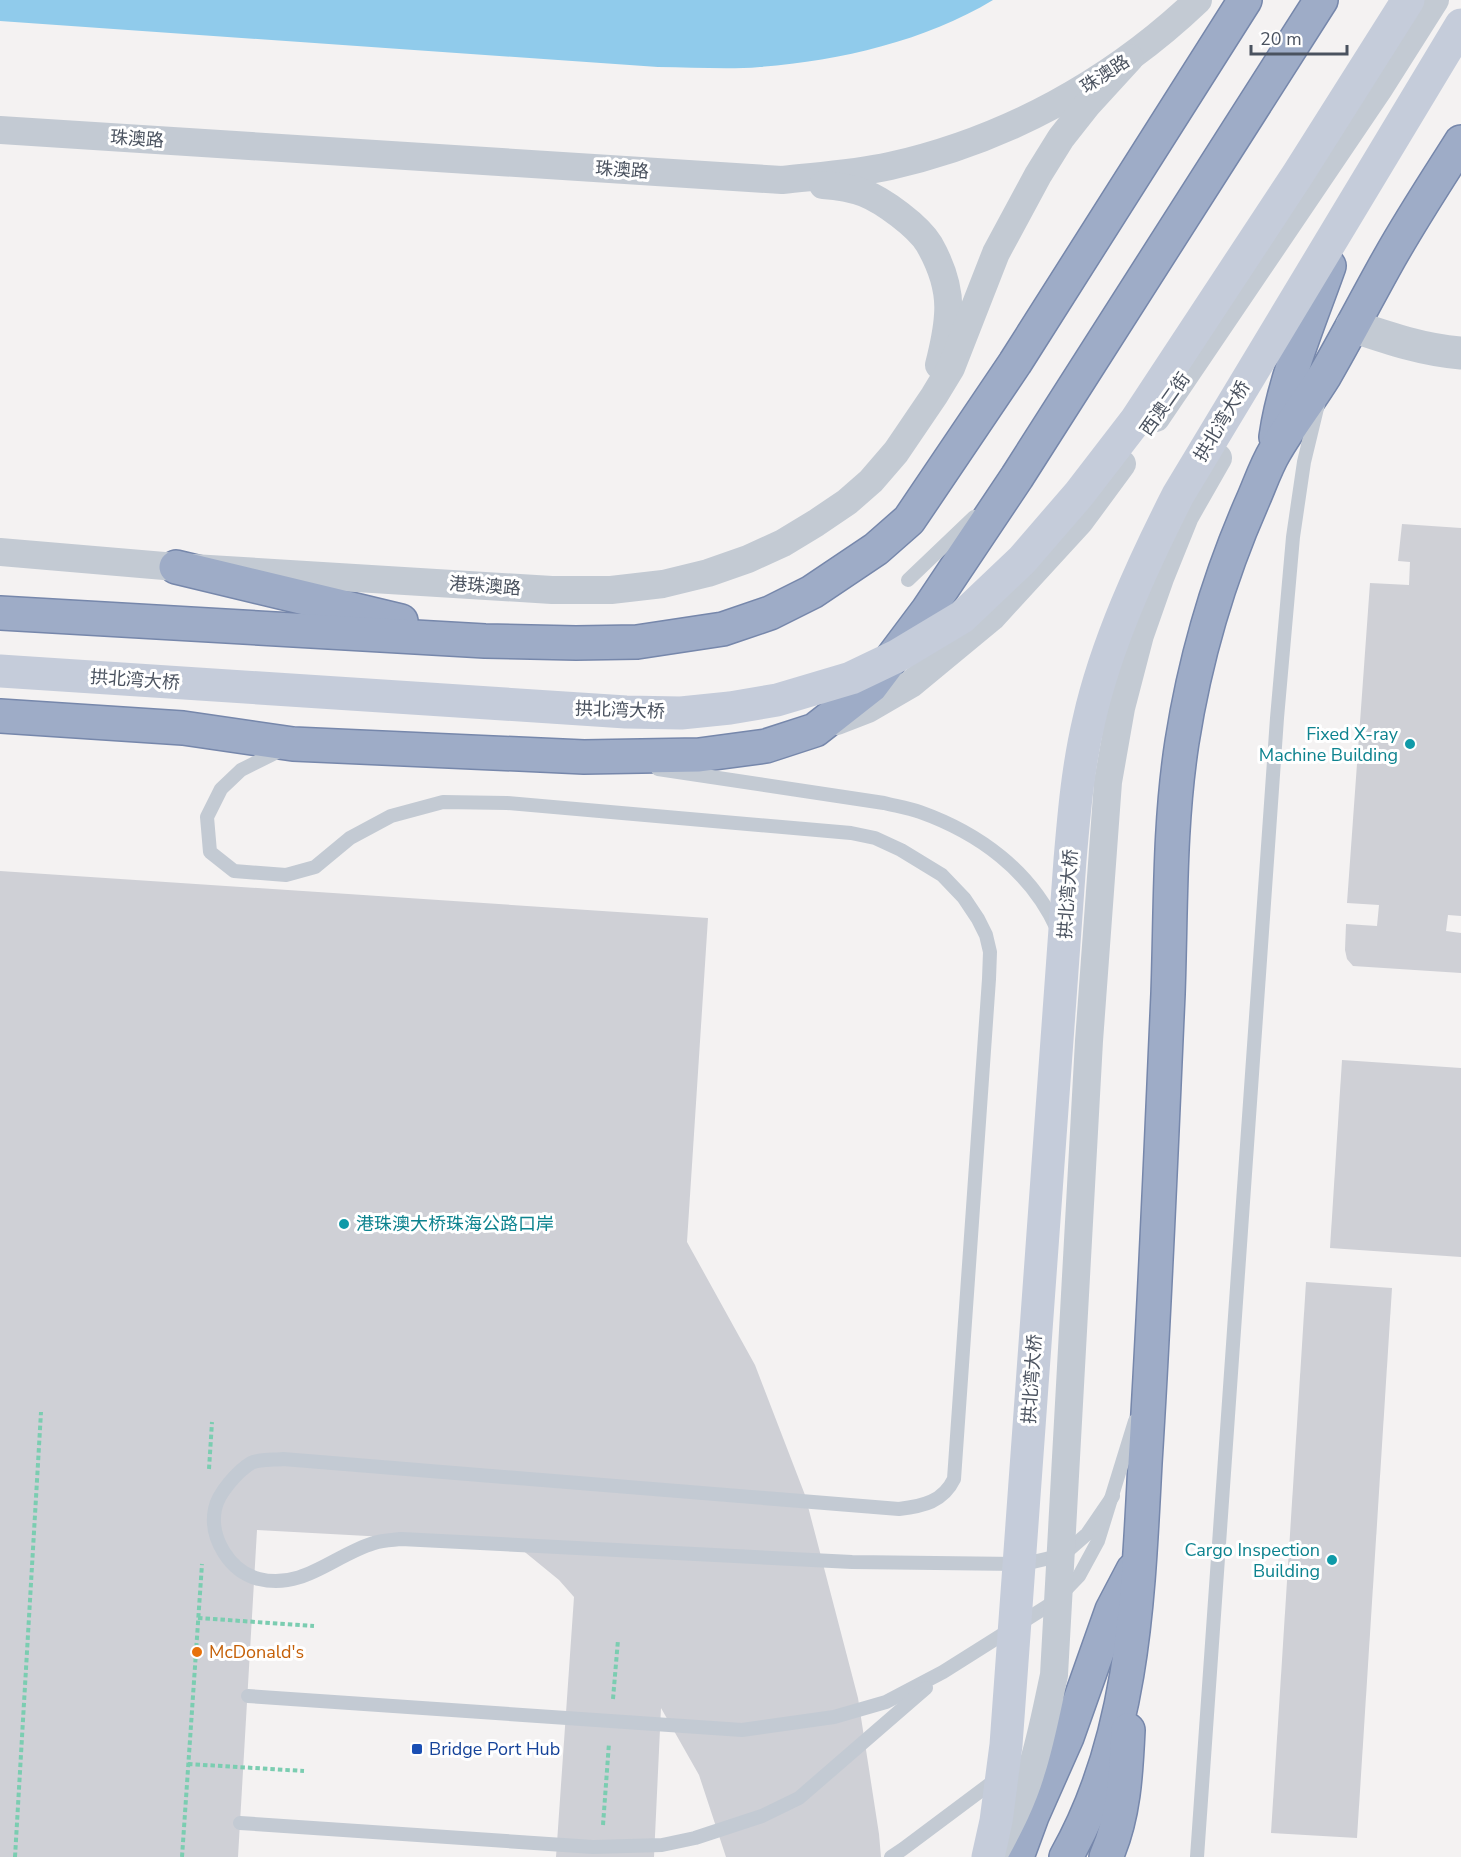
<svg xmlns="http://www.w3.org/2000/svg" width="1461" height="1857" font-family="'Nunito Sans','Noto Sans SC',sans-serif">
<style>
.water{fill:#90cbeb}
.building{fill:#cfd0d6}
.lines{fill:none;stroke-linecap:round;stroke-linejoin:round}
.trunk-casing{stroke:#7687ab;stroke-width:36}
.path{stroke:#7bcdb1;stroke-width:4;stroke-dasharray:4.5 3;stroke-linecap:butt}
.service{stroke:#c3cad3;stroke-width:14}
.minor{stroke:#c3cad3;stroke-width:28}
.tertiary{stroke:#c3cad3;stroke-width:33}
.trunk{stroke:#9eacc7;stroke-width:33}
.minor-bridge{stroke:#c3cad3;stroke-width:28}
.secondary-bridge{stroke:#c5ccda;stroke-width:33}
.culture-dot{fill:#0f9aa8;stroke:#fff;stroke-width:2}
.food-dot{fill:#e8710a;stroke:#fff;stroke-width:2}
.transit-dot{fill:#1a4fb4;stroke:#fff;stroke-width:2}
.labels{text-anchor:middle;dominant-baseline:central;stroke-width:6;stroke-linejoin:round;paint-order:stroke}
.street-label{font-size:18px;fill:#4a525f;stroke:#fff}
.culture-label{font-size:18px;fill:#0d838f;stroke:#fff;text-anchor:end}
.food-label{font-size:18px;fill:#c56008;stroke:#fff;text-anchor:start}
.transit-label{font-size:18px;fill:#164399;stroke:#fff;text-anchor:start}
</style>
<rect width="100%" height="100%" fill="#f4f2f2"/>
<path class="water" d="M 0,0 L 993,0 C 925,41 839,61 760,67 C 727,70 692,67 658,67 L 0,21 Z"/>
<g class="building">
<path d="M 1402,524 L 1461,528 L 1461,916 L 1448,915 L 1446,931 L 1461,933 L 1461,973 L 1353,966 L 1347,959 L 1345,950 L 1346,924 L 1377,926 L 1379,905 L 1347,903 L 1370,583 L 1409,585 L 1410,562 L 1398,561 Z"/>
<path d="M 0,871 L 708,918 L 687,1242 L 755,1365 L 805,1495 L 858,1698 L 879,1834 L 881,1857 L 726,1857 L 699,1775 L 661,1708 L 654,1857 L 556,1857 L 574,1597 L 559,1580 L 515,1544 L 257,1530 L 238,1857 L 0,1857 Z"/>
<path d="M 1342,1060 L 1461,1068 L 1461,1257 L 1330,1248 Z"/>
<path d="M 1306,1282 L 1392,1288 L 1357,1838 L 1271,1833 Z"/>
</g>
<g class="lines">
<g class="trunk-casing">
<g id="trunk">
<path d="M 1276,437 C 1284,380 1310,320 1329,266"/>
<path d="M 176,567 L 401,621"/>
<path d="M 0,613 L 485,641 L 576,643 L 637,642 L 723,629 L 770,613 L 812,592 L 876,549 L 909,520 L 1015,363 L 1245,0"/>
<path d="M 0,716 L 183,728 L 293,744 L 584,757 L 699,755 L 766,746 L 815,730 L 871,686 L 928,610 L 1017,477 L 1321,0"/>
<path d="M 1017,1857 L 1032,1816 L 1067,1737 L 1112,1610 L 1133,1570"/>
<path d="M 1066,1857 C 1134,1737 1138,1596 1145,1463 C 1155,1306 1161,1150 1168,994 C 1171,909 1169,826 1182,742 C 1195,659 1219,577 1253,500 C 1260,484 1266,466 1275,451 C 1290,425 1309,401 1325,375 C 1347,337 1368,296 1390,257 C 1412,218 1437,180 1461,142"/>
<path d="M 1106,1857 C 1124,1817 1126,1773 1128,1730"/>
</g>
</g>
<g class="path">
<path d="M 209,1469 L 212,1422"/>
<path d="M 198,1618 L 314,1626"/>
<path d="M 613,1699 L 618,1640"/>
<path d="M 188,1764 L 304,1771"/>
<path d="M 603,1825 L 609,1743"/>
<path d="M 15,1857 L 41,1412"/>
<path d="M 182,1857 L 202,1564"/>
</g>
<g class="service">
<path d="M 908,580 L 974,517"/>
<path d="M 283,749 L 241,770 L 221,789 L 207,817 L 210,852 L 234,871 L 286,875 L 315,867 L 350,838 L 391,816 L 443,802 L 507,803 L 851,833 L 875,838 L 901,850 L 942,875 L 964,898 L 978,919 L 986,935 L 990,952 L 989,979 L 954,1479 C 943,1502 923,1506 899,1509 L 283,1459 C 274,1460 259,1459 251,1463 C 238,1471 218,1493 215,1509 C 209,1538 230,1572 259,1579 C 303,1590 334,1555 374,1543 C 383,1540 393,1540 401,1539 L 852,1562 L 1024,1564 L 1063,1555 L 1087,1534 L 1113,1496"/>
<path d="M 658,769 L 884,803 C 896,806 909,808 920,812 C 979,833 1031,871 1057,929"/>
<path d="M 248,1696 L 742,1730 L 834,1717 L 886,1702 L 943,1672 L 1054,1602 L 1079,1576 L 1098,1541 L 1135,1421"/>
<path d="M 240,1823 L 593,1847 L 662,1845 L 695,1838 L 762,1816 L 799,1798 L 926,1688"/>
<path d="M 891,1857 L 903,1849 L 998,1778"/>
<path d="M 1197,1857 L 1277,718 L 1293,537 L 1304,462 L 1318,404"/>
</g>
<g class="minor">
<path d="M 0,130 L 782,180 C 818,176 854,174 890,166 C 1006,140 1112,82 1198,0"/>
<path d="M 823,185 C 837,186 851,188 864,193 C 884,201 918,226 929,244 C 941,265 950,291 948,315 C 947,332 943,349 939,365"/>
<path d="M 1156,418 L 1378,90 L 1435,0"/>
<path d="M 0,552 L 176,567 L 552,590 L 611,590 L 663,584 L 708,573 L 748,559 L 783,543 L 816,523 L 847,502 L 871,481 L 896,452 L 934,396 L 951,368 L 996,253 L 1038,175 L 1061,138 L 1087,105 L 1130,58"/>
<path d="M 837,721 L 868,709 L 911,684 L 992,617 L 1080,521 L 1122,464"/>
</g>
<path class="tertiary" d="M 1352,326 C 1388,338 1423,350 1461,353"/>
<use href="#trunk" class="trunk"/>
<path class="minor-bridge" d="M 995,1852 C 1009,1826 1023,1799 1031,1771 C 1041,1740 1047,1707 1054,1675 L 1089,1041 L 1108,782 L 1121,708 L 1140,635 L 1160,578 L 1185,516 L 1218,458"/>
<g class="secondary-bridge">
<path d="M 0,671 L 626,712 L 681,713 L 730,708 L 777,700 L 851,678 L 897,656 L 962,617 L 1022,560 L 1079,494 L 1136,420 L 1298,174 L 1408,0"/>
<path d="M 988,1857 L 996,1821 L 1006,1745 L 1070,860 C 1074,813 1078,766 1089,720 C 1106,644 1143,564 1178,495 L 1461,25"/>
</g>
</g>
<g class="culture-dot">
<circle cx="1410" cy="744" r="6"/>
<circle cx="344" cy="1224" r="6"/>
<circle cx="1332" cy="1560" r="6"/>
</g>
<circle class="food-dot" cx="197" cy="1652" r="6"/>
<rect class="transit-dot" x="411" y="1743" width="12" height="12" rx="3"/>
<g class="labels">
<g class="street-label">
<text transform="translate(1105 74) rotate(-33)">珠澳路</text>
<text transform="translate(137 139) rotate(4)">珠澳路</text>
<text transform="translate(622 170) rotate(4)">珠澳路</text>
<text transform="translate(1165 404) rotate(-55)">西澳二街</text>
<text transform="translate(1222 421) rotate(-59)">拱北湾大桥</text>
<text transform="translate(485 586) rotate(4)">港珠澳路</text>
<text transform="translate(135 680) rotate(4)">拱北湾大桥</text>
<text transform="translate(620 710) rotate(2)">拱北湾大桥</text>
<text transform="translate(1068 894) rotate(-86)">拱北湾大桥</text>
<text transform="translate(1032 1379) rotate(-86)">拱北湾大桥</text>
</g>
<g class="culture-label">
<text x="1398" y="734">Fixed X-ray<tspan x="1398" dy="21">Machine Building</tspan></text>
<text x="356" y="1224" text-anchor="start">港珠澳大桥珠海公路口岸</text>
<text x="1320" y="1550">Cargo Inspection<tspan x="1320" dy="21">Building</tspan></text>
</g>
<g class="food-label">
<text x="209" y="1652">McDonald's</text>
</g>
<g class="transit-label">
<text x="429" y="1749">Bridge Port Hub</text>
</g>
</g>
<path d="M1251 45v9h96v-9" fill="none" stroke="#4a525f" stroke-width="3"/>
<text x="1260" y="45" font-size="18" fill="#4a525f" stroke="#ffffff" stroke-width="4.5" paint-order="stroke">20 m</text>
</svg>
